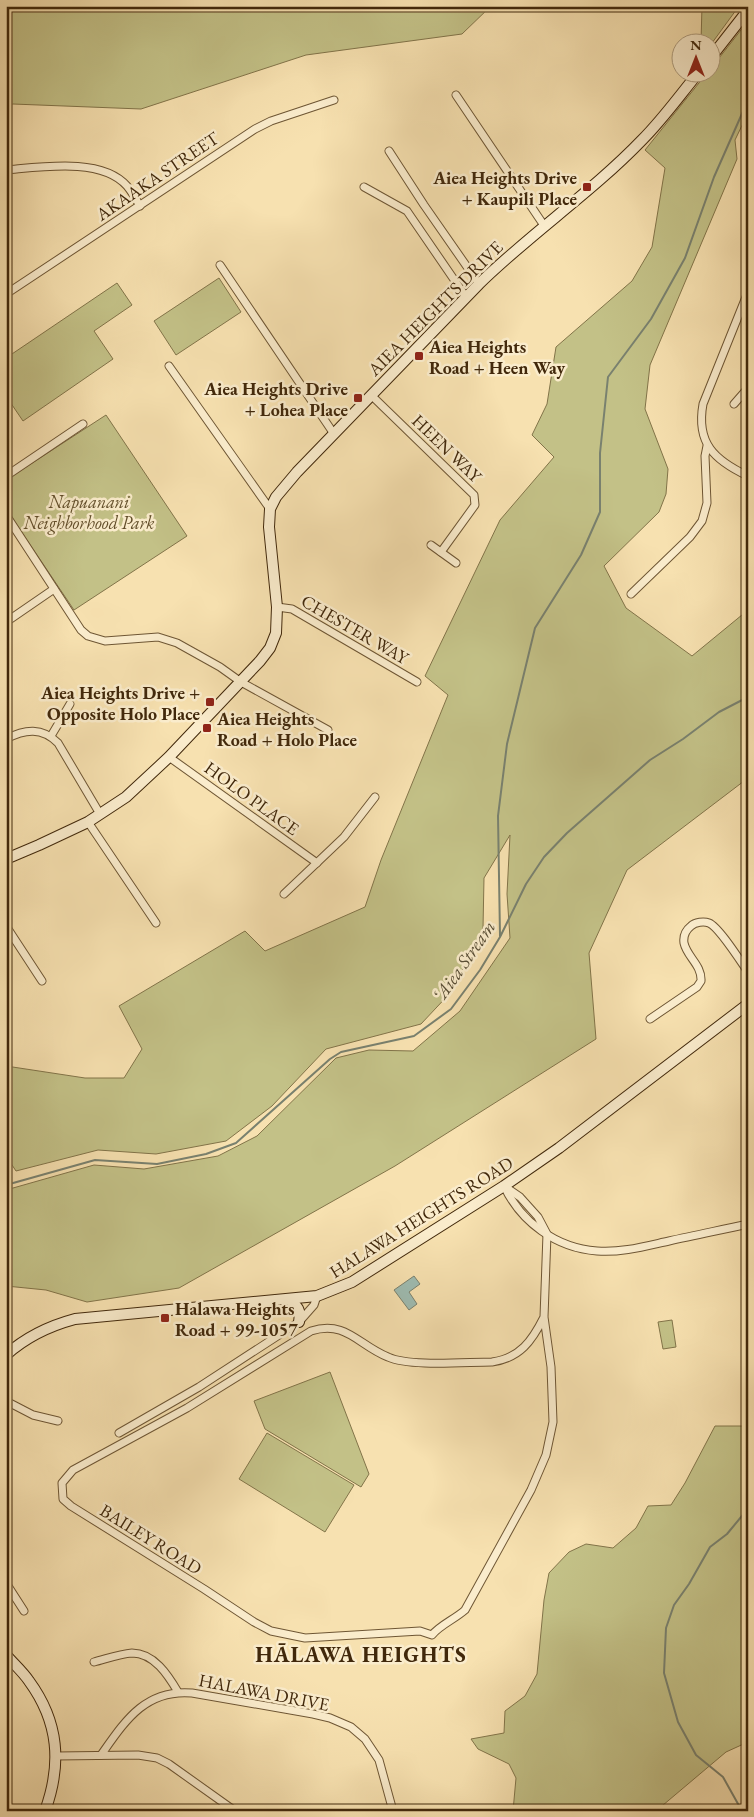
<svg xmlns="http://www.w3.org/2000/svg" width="754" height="1817" font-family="'EB Garamond',serif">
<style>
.green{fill:#c3c187;stroke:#827449}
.water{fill:#9ebcb2;stroke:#79816f}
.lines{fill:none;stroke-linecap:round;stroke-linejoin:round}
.stream{stroke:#79816f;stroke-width:2}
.street-casing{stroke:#6e5634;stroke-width:9}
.secondary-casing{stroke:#41280b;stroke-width:12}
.street{stroke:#faeccc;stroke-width:7}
.secondary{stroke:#faeccc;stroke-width:10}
.poi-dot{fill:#8f2418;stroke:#faeccc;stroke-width:2}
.labels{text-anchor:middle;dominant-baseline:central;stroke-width:5;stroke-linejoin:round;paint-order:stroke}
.street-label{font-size:18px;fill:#41280b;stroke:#faeccc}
.poi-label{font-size:18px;font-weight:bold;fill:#41280b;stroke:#faeccc;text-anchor:end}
.park-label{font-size:18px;font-style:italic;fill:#624e2a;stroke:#faeccc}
.water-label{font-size:19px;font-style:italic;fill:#584d35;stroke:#faeccc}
.district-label{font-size:22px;font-weight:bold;letter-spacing:1px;fill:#41280b;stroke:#faeccc}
</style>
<rect width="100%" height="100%" fill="#f7e1b0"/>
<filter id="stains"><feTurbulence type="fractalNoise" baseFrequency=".004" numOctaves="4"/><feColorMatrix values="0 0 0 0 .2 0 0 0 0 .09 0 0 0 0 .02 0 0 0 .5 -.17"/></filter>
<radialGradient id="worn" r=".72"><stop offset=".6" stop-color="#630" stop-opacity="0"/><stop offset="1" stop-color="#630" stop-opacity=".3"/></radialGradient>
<g class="green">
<path d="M 6,6 L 491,6 L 462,34 L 306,55 L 141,109 L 13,104 L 6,106 Z"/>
<path d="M 702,6 L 739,6 L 712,43 L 701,42 Z"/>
<path d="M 748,21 L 748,113 L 735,140 L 737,159 L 650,365 L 645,409 L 668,469 L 666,494 L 659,512 L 604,566 L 626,608 L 692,656 L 748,610 L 748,778 L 627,870 L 589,953 L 596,1039 L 395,1166 L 179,1288 L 87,1302 L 46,1290 L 6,1286 L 6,1190 L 94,1165 L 144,1169 L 218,1156 L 257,1136 L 336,1058 L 369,1050 L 413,1051 L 460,1011 L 510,938 L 507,894 L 510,835 L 484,878 L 483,928 L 452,991 L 421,1024 L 326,1049 L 272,1106 L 226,1141 L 156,1154 L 98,1150 L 16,1171 L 6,1156 L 6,1066 L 85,1078 L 124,1078 L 142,1049 L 119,1006 L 245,931 L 265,951 L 365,907 L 381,860 L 448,695 L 425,676 L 500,520 L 554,457 L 532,435 L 547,404 L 556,347 L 632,281 L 652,247 L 665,168 L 645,150 L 707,73 L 712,72 L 712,67 Z"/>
<path d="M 219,278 L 241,312 L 176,355 L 154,321 Z"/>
<path d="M 117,283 L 132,305 L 94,331 L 113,359 L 23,421 L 6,396 L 6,358 Z"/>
<path d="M 106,415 L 187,536 L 74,610 L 6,509 L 6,480 Z"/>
<path d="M 672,1320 L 676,1347 L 663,1349 L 658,1322 Z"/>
<path d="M 330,1372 L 369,1474 L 361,1487 L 265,1429 L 254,1401 Z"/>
<path d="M 748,1415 L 748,1742 L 726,1752 L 656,1811 L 513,1811 L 516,1778 L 509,1764 L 478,1749 L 471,1739 L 504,1733 L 505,1711 L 525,1696 L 537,1674 L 544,1600 L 549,1573 L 569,1552 L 586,1544 L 613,1548 L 636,1528 L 648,1506 L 671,1505 L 685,1483 L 715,1426 L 743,1426 Z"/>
<path d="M 267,1433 L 354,1485 L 325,1532 L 239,1479 Z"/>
</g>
<path class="water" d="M 414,1276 L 420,1284 L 409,1292 L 417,1304 L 409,1310 L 394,1290 Z"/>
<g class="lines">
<g class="stream">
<path d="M 500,936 L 498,816 L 507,744 L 535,628 L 581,555 L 600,512 L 600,453 L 608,377 L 651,319 L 685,258 L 714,177 L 748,100"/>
<path d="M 6,1185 L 95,1160 L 157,1164 L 206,1154 L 236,1143 L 330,1059 L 341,1052 L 414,1036 L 451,1009 L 480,970 L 500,937 L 526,884 L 544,857 L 567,833 L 650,760 L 683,739 L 719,712 L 748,697"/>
<path d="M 742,1811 L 723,1777 L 696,1755 L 678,1722 L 664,1673 L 666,1628 L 674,1605 L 689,1584 L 710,1547 L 727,1534 L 746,1511"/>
</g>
<g class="street-casing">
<g id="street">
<path d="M 456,95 L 545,227"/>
<path d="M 389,151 L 424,205 L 479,284"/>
<path d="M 6,170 C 41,167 102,157 127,186 C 132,192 136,199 140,206"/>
<path d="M 364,187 L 407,211 L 466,297"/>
<path d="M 220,265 L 334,434"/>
<path d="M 748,292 L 703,404 C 696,443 714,460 748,476"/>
<path d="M 6,294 L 255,129 L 271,121 L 334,100"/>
<path d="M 169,366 L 270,509"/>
<path d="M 371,395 L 474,495 L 475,505 L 441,552"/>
<path d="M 734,404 L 748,388"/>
<path d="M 6,476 L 83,424"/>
<path d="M 6,515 L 81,630 L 88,636 L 105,641 L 158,637 L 177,643 L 220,667 L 241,682 L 328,730"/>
<path d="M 431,545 L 456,563"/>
<path d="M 631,594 L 690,537 L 702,521 L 707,503 L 705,456 L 707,446"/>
<path d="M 277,607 L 292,609 L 417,682"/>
<path d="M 6,622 L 54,589"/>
<path d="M 51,736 L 70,704"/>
<path d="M 6,739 C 25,729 42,727 58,743 L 100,814"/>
<path d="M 169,757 L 317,863"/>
<path d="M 88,822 L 156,923"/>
<path d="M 284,894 L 344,837 L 375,797"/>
<path d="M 6,926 L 42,981"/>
<path d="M 650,1019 L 697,987 L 701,981 C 702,965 687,957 684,943 C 683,936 686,930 691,926 C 695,922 704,921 709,923 C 719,927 741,962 748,972"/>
<path d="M 504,1186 L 520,1197 L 538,1217 L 547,1234 L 544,1317 L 551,1367 L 553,1422 L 546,1455 L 531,1490 L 465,1610 C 455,1619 440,1625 432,1635 L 420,1631 L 305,1638 L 271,1631 L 254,1622 L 204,1589 L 71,1506 L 63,1499 L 62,1483 L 73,1470 L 187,1408 L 311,1331 C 346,1320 358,1345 388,1357 C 410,1367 465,1362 492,1362 C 520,1358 532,1341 544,1317"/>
<path d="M 504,1186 C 521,1222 556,1248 597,1251 C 621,1253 646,1246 669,1241 C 695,1235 721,1230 748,1224"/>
<path d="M 6,1401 L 33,1415 L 58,1421"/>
<path d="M 119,1433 L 199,1387 L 299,1322 L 314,1305 L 317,1296"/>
<path d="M 6,1583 L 24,1611"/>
<path d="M 94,1662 C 106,1659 119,1654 132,1653 C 154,1653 168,1675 178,1692"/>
<path d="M 101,1755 C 125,1721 145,1689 192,1693 L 313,1714 L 330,1718 L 351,1727 L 365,1739 L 379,1760 L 393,1811"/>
<path d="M 56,1756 L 138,1755 L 157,1758 L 169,1764 L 235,1811"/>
</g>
</g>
<g class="secondary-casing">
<g id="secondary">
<path d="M 712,56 L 748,10"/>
<path d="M 6,859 L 39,845 L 88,822 L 126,797 L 169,757 L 260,661 L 270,648 L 276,633 L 277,607 L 269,527 L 270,509 L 276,497 L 297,472 L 479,284 C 531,233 592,192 642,140 C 663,119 680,95 699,72"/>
<path d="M 288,1299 C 298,1306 301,1310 299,1322"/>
<path d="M 6,1355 C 27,1336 49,1326 75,1319 L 317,1296 L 352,1282 L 504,1186 L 559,1148 L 748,1004"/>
<path d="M 6,1655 C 14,1664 23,1672 29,1681 C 59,1722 62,1764 45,1811"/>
</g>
</g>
<use href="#street" class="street"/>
<use href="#secondary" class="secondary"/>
</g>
<g class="poi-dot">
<rect x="582" y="182" width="10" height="10" rx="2.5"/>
<rect x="414" y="351" width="10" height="10" rx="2.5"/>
<rect x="353" y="393" width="10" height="10" rx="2.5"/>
<rect x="205" y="697" width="10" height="10" rx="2.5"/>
<rect x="202" y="723" width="10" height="10" rx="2.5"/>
<rect x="160" y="1313" width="10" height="10" rx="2.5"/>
</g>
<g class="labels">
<g class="street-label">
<text transform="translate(157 176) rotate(-34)">AKAAKA STREET</text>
<text transform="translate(435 308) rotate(-45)">AIEA HEIGHTS DRIVE</text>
<text transform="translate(447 448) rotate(44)">HEEN WAY</text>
<text transform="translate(355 629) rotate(30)">CHESTER WAY</text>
<text transform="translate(252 798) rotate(36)">HOLO PLACE</text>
<text transform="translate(421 1217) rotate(-32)">HALAWA HEIGHTS ROAD</text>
<text transform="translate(151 1539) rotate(32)">BAILEY ROAD</text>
<text transform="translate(264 1692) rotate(11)">HALAWA DRIVE</text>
</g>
<g class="poi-label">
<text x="577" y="177">Aiea Heights Drive<tspan x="577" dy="21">+ Kaupili Place</tspan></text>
<text x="429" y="346" text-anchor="start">Aiea Heights<tspan x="429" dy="21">Road + Heen Way</tspan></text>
<text x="348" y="388">Aiea Heights Drive<tspan x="348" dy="21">+ Lohea Place</tspan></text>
<text x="200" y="692">Aiea Heights Drive +<tspan x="200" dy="21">Opposite Holo Place</tspan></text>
<text x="217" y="718" text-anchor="start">Aiea Heights<tspan x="217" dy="21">Road + Holo Place</tspan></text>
<text x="175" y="1308" text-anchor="start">Halawa Heights<tspan x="175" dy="21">Road + 99-1057</tspan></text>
</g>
<g class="park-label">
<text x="89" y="501">Napuanani<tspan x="89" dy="21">Neighborhood Park</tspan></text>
</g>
<g class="water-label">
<text transform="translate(464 961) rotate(-55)">ʻAiea Stream</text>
</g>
<g class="district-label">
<text x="361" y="1654">HĀLAWA HEIGHTS</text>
</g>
</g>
<rect width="754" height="1817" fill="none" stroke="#f7e1b0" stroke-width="25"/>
<rect x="8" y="8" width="739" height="1802" fill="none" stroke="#41280b" stroke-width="2.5"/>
<rect x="12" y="12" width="729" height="1792" fill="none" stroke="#41280b"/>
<g transform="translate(696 58)"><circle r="24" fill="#faeccc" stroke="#b09e7f"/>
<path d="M0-4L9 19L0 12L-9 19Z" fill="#8f2418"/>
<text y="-8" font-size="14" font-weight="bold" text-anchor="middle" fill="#41280b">N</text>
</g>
<rect width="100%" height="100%" filter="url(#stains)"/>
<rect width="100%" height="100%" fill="url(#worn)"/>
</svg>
